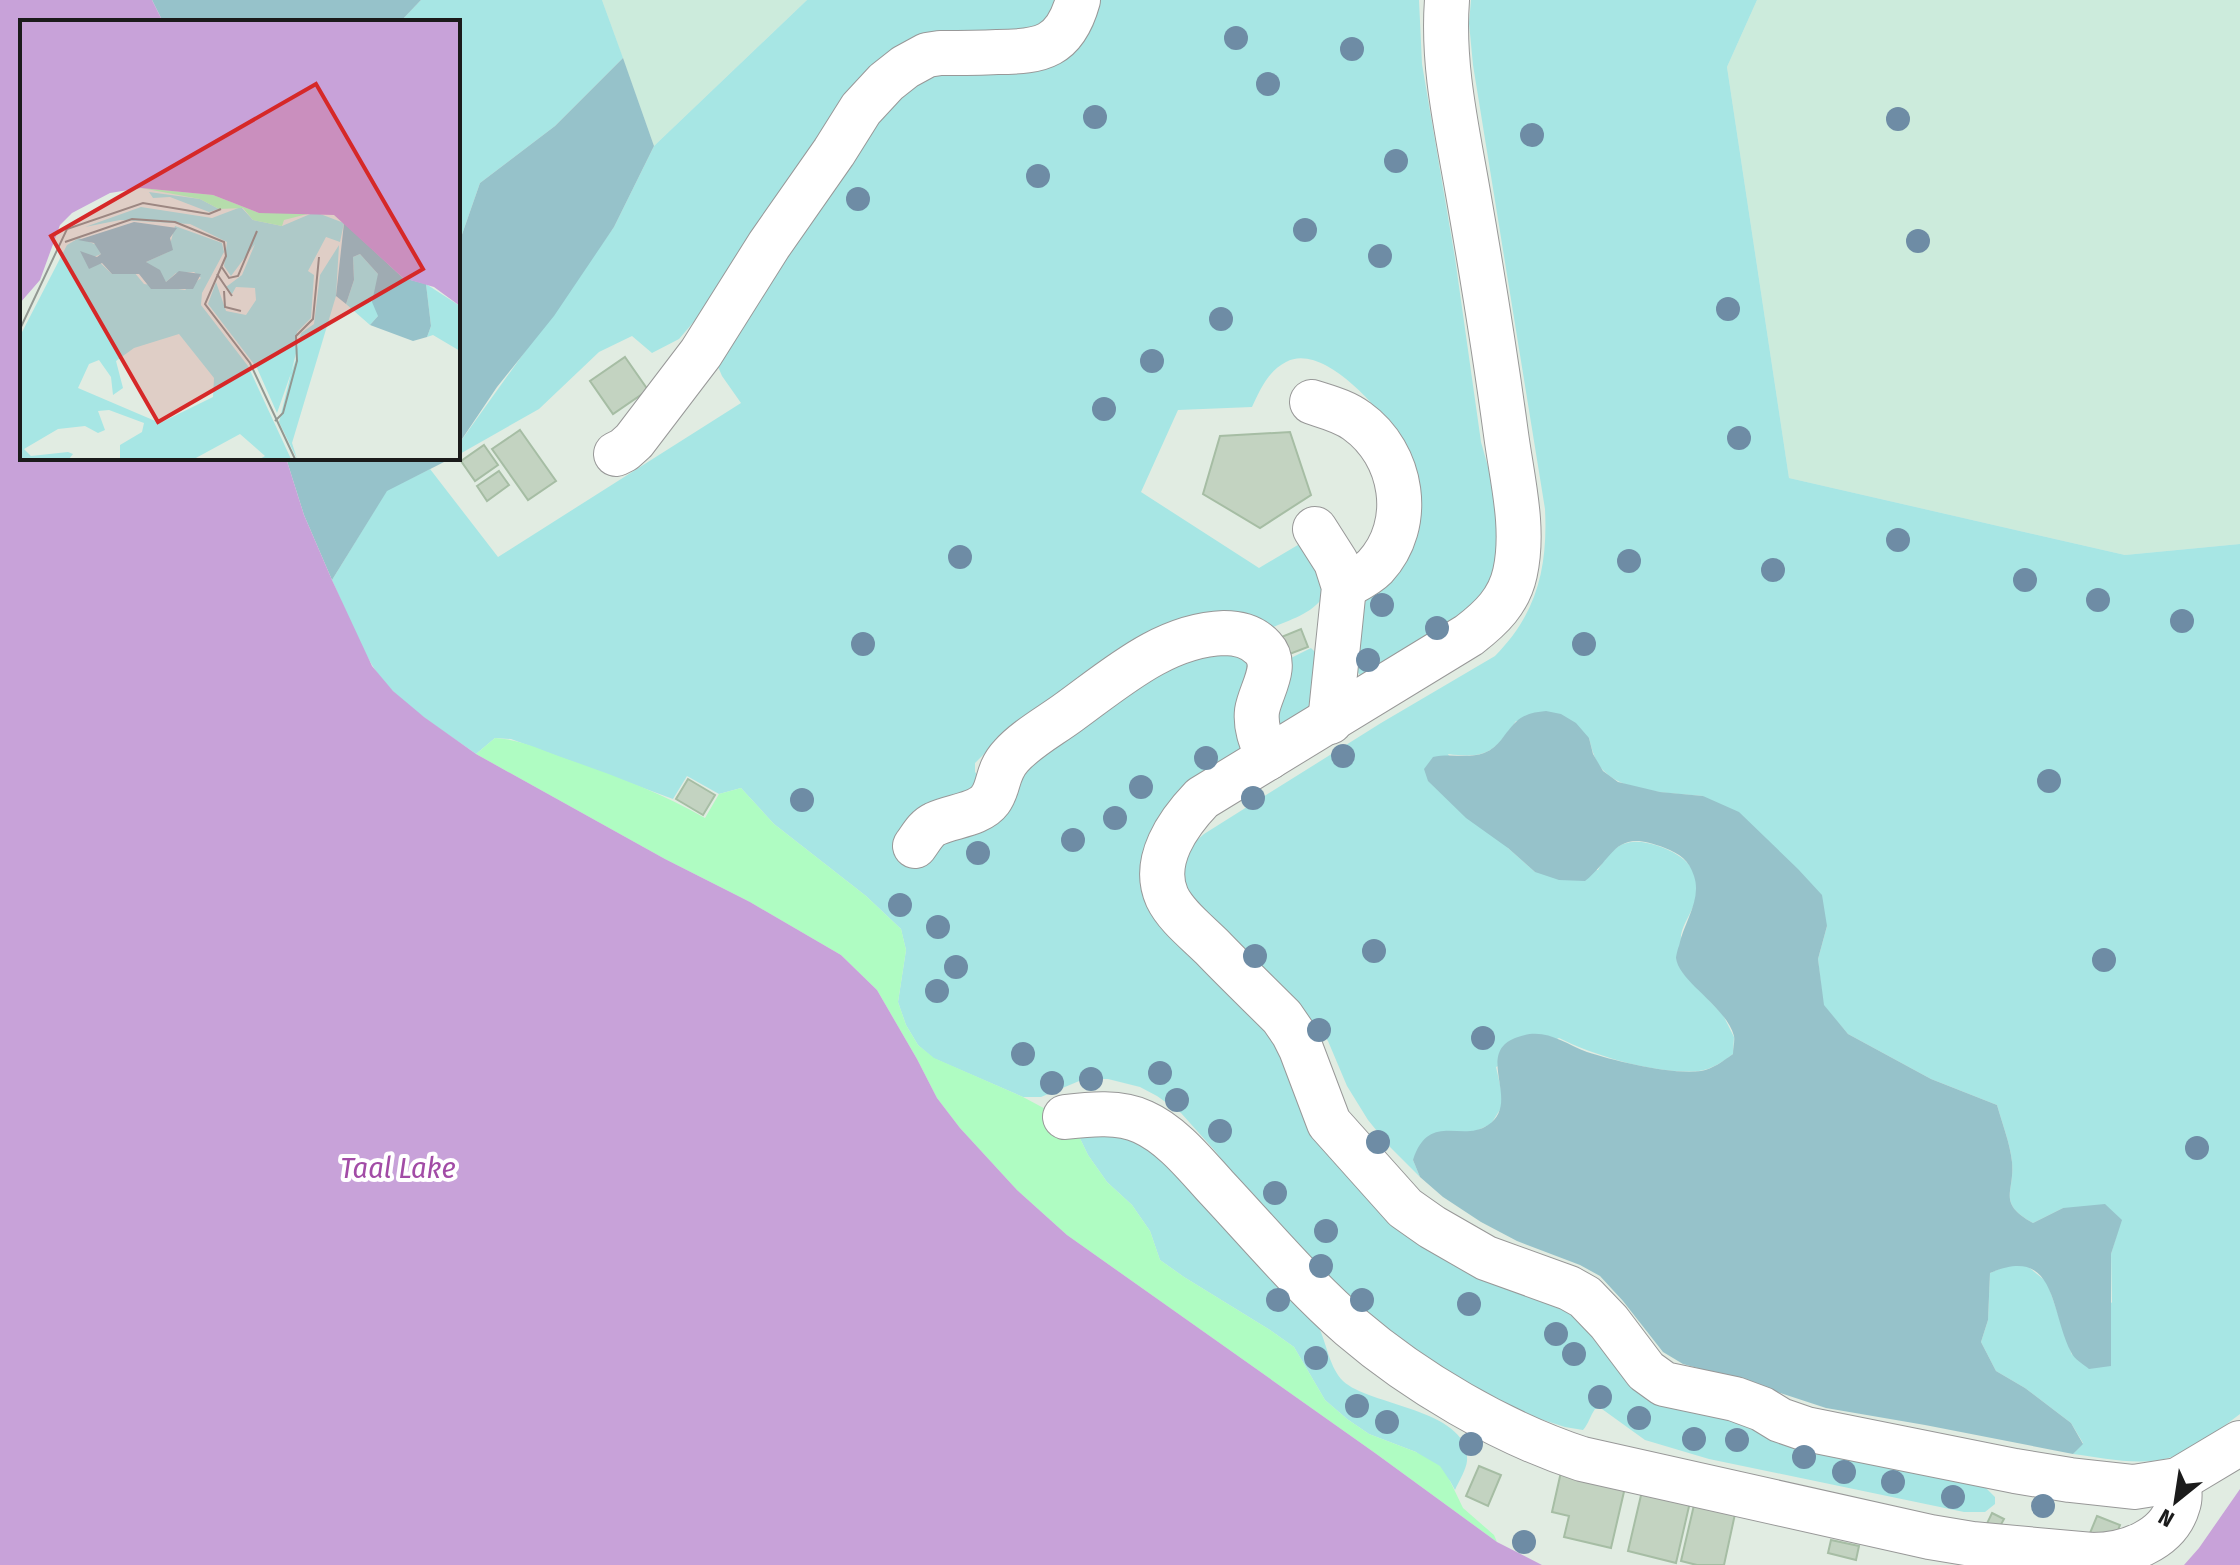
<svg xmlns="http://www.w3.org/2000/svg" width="2240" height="1565" font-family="'Fira Sans Condensed',sans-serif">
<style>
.farmland{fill:#ccebdc}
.grass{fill:#a7e6e4}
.forest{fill:#96c2ca}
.sand{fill:#affcc2}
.water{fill:#c8a2d9}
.building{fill:#c3d3c1;stroke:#a6bda4;stroke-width:2}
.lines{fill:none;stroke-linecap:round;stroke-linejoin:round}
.minor-casing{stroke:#989898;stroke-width:46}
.minor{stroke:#fff;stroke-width:44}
.tree{fill:#6e8ca5}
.labels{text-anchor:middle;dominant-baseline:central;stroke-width:8;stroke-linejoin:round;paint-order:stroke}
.water-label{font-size:30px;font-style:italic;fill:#a24ca6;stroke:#fff}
.inset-road{fill:none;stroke:#929892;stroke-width:2}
.view{fill:#d62828;fill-opacity:0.15;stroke:#d62828;stroke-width:4}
.inset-edge{fill:none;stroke:#1b1b1b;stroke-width:4}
</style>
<rect width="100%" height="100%" fill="#e1ece2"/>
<g class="farmland">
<path d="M 602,0 L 807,0 L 654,146 Z"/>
<path d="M 1757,0 L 2240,0 L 2240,544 L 2125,555 L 1789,478 L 1727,67 Z"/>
</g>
<g class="grass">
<path d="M 421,0 L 602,0 L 623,58 L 555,126 L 480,183 L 458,246 L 458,22 L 400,22 Z"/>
<path d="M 807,0 L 1062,0 L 1044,22 L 1032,31 L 940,34 L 679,339 L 652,353 L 632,336 L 599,352 L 539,409 L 458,455 L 458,445 L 614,227 L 654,146 Z"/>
<path d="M 1088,0 L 1419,0 L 1422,64 L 1455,258 L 1481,442 L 1490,474 L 1495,503 L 1499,562 L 1487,599 L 1365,677 L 1359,674 L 1355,667 L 1360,612 L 1370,594 L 1392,428 C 1374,403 1321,343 1286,362 C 1268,371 1260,390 1252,407 L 1178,410 L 1141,492 L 1259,568 L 1308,539 L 1324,596 C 1312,614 1289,620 1269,629 C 1236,618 1219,607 1184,619 L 986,752 L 975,763 L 975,772 L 981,779 L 1147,676 L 1206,648 L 1247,654 L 1252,738 L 1154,845 L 1271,1030 L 1305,1113 L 1557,1299 L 1643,1388 L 1985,1487 L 1995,1497 L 1995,1504 L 1985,1512 L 1964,1512 L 1709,1459 L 1645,1440 L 1602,1409 L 1595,1409 C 1590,1416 1589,1423 1583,1430 L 1565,1427 L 1509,1409 L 1402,1350 L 1245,1192 L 1216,1152 L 1181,1113 L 1157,1096 L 1140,1087 L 1108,1079 L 1084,1079 L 1041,1097 L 1023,1097 L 933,1058 L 918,1045 L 906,1025 L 898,1002 L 906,950 L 901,929 L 866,896 L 774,824 L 741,788 L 719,794 L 687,776 L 673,799 L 511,739 L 495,738 L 476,754 C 442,729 394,702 372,665 C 356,639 345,608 332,580 L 387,490 L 430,469 L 498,557 L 741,403 L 722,376 L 716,362 L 841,165 L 920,74 L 970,70 Z"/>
<path d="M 1471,0 L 1757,0 L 1727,67 L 1789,478 L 2125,555 L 2240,544 L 2240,1414 C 2219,1430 2196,1449 2172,1457 C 2141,1467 2104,1458 2073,1454 L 2083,1443 L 2071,1423 L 2025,1388 L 1996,1371 L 1981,1342 L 1988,1320 L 1990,1273 L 2006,1266 L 2027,1266 L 2047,1282 L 2072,1355 L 2112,1302 L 2111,1254 L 2121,1220 L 2063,1208 L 2033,1223 C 1996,1202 2015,1193 2012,1162 C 2010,1143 2002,1123 1997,1105 L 1931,1079 L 1848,1034 L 1823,1005 L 1818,959 L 1827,926 L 1703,796 C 1675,793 1626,793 1605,772 C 1595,763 1592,750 1589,738 L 1516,721 C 1494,752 1487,759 1448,754 L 1508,848 L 1535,872 L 1598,870 C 1610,850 1622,838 1647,843 C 1675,849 1707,867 1695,901 C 1692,912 1683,924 1681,935 C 1680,947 1683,961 1683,973 L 1723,1015 L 1734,1037 L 1733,1054 C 1723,1062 1712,1069 1699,1071 C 1658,1075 1595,1056 1559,1038 L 1496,1067 L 1503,1098 L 1501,1108 L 1491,1124 L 1413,1160 L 1420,1177 L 1390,1147 L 1368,1120 L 1347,1086 L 1328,1041 L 1304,1012 L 1185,899 L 1180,860 L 1187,849 L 1204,834 L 1381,723 L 1495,656 C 1537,614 1548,567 1545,509 L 1473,65 L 1469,23 Z"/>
<path d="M 1311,648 L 1315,652 L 1312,707 L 1275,728 L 1283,662 Z"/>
<path d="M 1093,1124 L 1151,1146 L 1304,1303 C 1309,1312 1316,1321 1320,1330 C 1327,1346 1330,1368 1343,1381 C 1369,1406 1471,1409 1467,1461 C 1466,1470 1459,1481 1455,1490 L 1450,1481 L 1416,1452 L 1369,1434 L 1347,1419 L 1325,1400 L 1294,1347 L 1270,1330 L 1184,1277 L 1160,1260 L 1150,1231 L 1132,1205 L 1107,1182 L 1088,1155 L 1075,1128 Z"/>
</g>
<g class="forest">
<path d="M 152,0 L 421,0 L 400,22 L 163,22 Z"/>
<path d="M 623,58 L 654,146 L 614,227 L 554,316 L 497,387 L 458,445 L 458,246 L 480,183 L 555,126 Z"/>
<path d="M 286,458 L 449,458 L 446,461 L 387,491 L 332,580 L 304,515 Z"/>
<path d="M 1546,711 L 1561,714 L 1576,723 L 1589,738 L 1593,754 L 1603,771 L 1618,782 L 1660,792 L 1703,796 L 1739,812 L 1798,869 L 1822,895 L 1827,926 L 1818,959 L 1824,1005 L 1848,1034 L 1931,1079 L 1997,1105 C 2002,1123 2010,1143 2012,1162 C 2015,1193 1996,1202 2033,1223 L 2063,1208 L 2105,1204 L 2122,1220 L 2111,1254 L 2111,1366 L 2089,1369 C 2083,1364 2074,1359 2071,1352 C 2050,1312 2057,1244 1990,1273 L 1988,1320 L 1981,1342 L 1996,1371 L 2025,1388 L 2071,1423 L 2083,1444 L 2073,1454 L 1925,1425 L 1826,1408 L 1734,1378 L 1683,1364 L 1663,1352 L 1623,1301 L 1600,1276 L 1580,1265 L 1517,1241 L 1481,1222 L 1443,1197 L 1420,1177 L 1413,1160 C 1429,1111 1462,1143 1488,1125 C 1523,1102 1472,1052 1518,1037 C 1545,1027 1563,1043 1587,1052 C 1615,1061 1671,1075 1701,1071 C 1713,1069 1723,1061 1733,1054 C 1733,1048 1735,1041 1734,1036 C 1726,1006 1679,982 1676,958 C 1676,957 1678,947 1679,946 C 1684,922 1702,900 1694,876 C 1689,860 1680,854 1665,848 C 1614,827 1615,857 1585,881 L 1559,880 L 1535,872 L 1508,848 L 1466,818 L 1428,781 L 1424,769 L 1433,757 C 1450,753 1468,759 1484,753 C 1500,747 1504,733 1516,722 C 1524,714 1535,712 1546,711 Z"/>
</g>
<path class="sand" d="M 495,738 C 518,739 539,749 561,757 C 610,774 660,792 705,818 L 719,794 L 741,788 L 774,824 L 866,896 L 901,929 L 906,950 L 898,1002 L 906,1025 L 918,1045 L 934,1058 L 1023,1097 L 1053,1113 L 1075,1128 L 1088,1155 L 1107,1182 L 1132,1205 L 1150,1231 L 1160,1260 L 1184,1277 L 1270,1330 L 1294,1347 L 1325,1400 L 1347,1419 L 1369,1434 L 1416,1452 L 1440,1466 L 1450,1481 L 1463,1508 L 1494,1535 L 1497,1542 L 1375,1453 L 1067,1235 L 1017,1190 L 960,1128 L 937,1098 L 917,1059 L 877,990 L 841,955 L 750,902 L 665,859 L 476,754 Z"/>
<g class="water">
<path d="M 0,0 L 152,0 L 163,22 L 22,22 L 22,458 L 286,458 L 304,515 L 332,580 L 372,666 L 393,691 L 424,717 L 476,754 L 665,859 L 750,902 L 841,955 L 877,990 L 917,1059 L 937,1098 L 960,1128 L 1017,1190 L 1067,1235 L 1375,1453 L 1497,1542 L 1542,1565 L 0,1565 Z"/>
<path d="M 2240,1489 L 2240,1565 L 2184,1565 L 2199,1548 Z"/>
</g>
<g class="building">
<path d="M 625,357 L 648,390 L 613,414 L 590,381 Z"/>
<path d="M 520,430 L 556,481 L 528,500 L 492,449 Z"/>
<path d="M 1290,432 L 1311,495 L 1260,528 L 1203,494 L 1220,436 Z"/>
<path d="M 484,445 L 498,465 L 475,481 L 461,461 Z"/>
<path d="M 499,471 L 509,485 L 487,501 L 477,486 Z"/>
<path d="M 1301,629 L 1308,647 L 1287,655 L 1279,638 Z"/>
<path d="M 688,779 L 715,795 L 703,815 L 676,799 Z"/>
<path d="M 1479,1466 L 1501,1475 L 1488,1506 L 1466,1496 Z"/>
<path d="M 1561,1472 L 1626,1483 L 1611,1548 L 1564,1537 L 1569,1516 L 1552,1512 Z"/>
<path d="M 1642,1491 L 1690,1502 L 1676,1563 L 1628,1551 Z"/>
<path d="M 1694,1505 L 1735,1514 L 1724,1565 L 1697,1565 L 1681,1561 Z"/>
<path d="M 1992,1513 L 2004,1519 L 1993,1539 L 1982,1534 Z"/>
<path d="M 2097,1516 L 2120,1525 L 2111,1548 L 2088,1538 Z"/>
<path d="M 1831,1540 L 1859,1546 L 1856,1560 L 1828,1553 Z"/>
</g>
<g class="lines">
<g class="minor-casing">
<g id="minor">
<path d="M 1447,0 C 1442,65 1457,129 1468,193 C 1482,273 1495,353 1506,434 C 1512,479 1525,528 1515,573 C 1509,601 1491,618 1469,635 L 1202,798 C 1178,823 1151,861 1167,897 C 1176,916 1197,932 1212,947 C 1235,971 1259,994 1282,1017 L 1293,1033 L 1301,1049 L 1329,1123 L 1405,1208 L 1432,1227 L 1486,1258 L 1569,1288 L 1585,1297 L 1609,1322 L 1646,1371 L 1664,1384 L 1735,1399 L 1762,1409 L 1780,1420 L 1806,1429 L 2015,1471 L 2070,1480 L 2134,1487 L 2178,1480 L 2240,1443"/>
<path d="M 1312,402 C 1327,407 1344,411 1357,421 C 1403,454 1415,524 1375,567 C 1366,576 1354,581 1344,587"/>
<path d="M 616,454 L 624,450 L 634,441 L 701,353 L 769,245 L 834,152 L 861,109 L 886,82 L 905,67 L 927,55 L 940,53 C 959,53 978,53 997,52 C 1042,52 1065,47 1078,0"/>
<path d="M 1315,529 L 1336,562 L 1344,587 L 1330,722"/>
<path d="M 915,846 C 921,838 926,828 935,824 C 951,816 979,815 990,800 C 1000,787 996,772 1011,756 C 1026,739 1050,726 1069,712 C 1116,678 1164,635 1224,633 C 1238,633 1253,637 1263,648 C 1280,666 1260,691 1257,711 C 1255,728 1262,743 1268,758"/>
<path d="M 1065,1117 C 1090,1114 1120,1111 1143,1122 C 1172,1135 1195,1164 1216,1187 C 1260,1234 1302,1284 1351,1327 C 1415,1382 1502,1433 1582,1459 L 1930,1537 L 1972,1544 L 2092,1555 C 2125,1555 2168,1541 2178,1505 C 2181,1497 2179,1488 2178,1480"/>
</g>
</g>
<use href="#minor" class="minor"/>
</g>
<g class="tree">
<circle cx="1236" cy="38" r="12"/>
<circle cx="1352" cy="49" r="12"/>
<circle cx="1268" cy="84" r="12"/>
<circle cx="1095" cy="117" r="12"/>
<circle cx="1898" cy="119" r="12"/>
<circle cx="1532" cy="135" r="12"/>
<circle cx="1396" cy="161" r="12"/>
<circle cx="1038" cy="176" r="12"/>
<circle cx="858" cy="199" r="12"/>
<circle cx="1305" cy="230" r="12"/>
<circle cx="1918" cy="241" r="12"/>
<circle cx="1380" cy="256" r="12"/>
<circle cx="1728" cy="309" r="12"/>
<circle cx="1221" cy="319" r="12"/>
<circle cx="1152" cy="361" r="12"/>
<circle cx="1104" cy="409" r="12"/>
<circle cx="1739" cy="438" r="12"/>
<circle cx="1898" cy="540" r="12"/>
<circle cx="960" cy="557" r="12"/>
<circle cx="1629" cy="561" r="12"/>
<circle cx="1773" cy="570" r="12"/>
<circle cx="2025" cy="580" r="12"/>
<circle cx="2098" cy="600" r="12"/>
<circle cx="1382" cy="605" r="12"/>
<circle cx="2182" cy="621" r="12"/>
<circle cx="1437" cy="628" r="12"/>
<circle cx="863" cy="644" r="12"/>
<circle cx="1584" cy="644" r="12"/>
<circle cx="1368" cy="660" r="12"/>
<circle cx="1343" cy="756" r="12"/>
<circle cx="1206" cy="758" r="12"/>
<circle cx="2049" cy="781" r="12"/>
<circle cx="1141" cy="787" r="12"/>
<circle cx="1253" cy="798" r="12"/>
<circle cx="802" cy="800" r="12"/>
<circle cx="1115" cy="818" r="12"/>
<circle cx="1073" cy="840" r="12"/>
<circle cx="978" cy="853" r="12"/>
<circle cx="900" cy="905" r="12"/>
<circle cx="938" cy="927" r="12"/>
<circle cx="1374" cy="951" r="12"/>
<circle cx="1255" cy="956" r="12"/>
<circle cx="2104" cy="960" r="12"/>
<circle cx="956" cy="967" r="12"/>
<circle cx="937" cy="991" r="12"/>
<circle cx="1319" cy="1030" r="12"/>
<circle cx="1483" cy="1038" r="12"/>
<circle cx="1023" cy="1054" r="12"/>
<circle cx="1160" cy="1073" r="12"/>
<circle cx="1091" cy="1079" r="12"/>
<circle cx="1052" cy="1083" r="12"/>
<circle cx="1177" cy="1100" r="12"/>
<circle cx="1220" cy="1131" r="12"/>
<circle cx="1378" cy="1142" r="12"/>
<circle cx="2197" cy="1148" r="12"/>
<circle cx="1275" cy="1193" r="12"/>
<circle cx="1326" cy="1231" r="12"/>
<circle cx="1321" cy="1266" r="12"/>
<circle cx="1278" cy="1300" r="12"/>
<circle cx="1362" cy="1300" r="12"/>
<circle cx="1469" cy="1304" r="12"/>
<circle cx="1556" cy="1334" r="12"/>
<circle cx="1574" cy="1354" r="12"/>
<circle cx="1316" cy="1358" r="12"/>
<circle cx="1600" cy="1397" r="12"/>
<circle cx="1357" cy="1406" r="12"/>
<circle cx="1639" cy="1418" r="12"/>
<circle cx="1387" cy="1422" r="12"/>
<circle cx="1694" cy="1439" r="12"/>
<circle cx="1737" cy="1440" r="12"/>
<circle cx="1471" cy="1444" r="12"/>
<circle cx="1804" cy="1457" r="12"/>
<circle cx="1844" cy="1472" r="12"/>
<circle cx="1893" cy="1482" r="12"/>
<circle cx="1953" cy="1497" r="12"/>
<circle cx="2043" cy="1506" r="12"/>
<circle cx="1524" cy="1542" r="12"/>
</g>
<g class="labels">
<g class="water-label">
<text x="398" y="1168">Taal Lake</text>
</g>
</g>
<g transform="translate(20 20)">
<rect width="440" height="440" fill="#e1ece2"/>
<path d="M 129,172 L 180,179 L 199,189 L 189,192 L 150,177 L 133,178 ZM 121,187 L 192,198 L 221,187 L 233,200 L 262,206 L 295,192 L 324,203 L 320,222 L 306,217 L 288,251 L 294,255 L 291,298 L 277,312 L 276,339 L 257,393 L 237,348 L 188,284 L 196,262 L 206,291 L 226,295 L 236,280 L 235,268 L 216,267 L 212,274 L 206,267 L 222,255 L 235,224 L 211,256 L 204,246 L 207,222 L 170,204 L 100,200 L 65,207 ZM 155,206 L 202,223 L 204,232 L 182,273 L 181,285 L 228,346 L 271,439 L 240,439 L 245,436 L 220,414 L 174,439 L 100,439 L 100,425 L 122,412 L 124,403 L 89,390 L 78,391 L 85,410 L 78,413 L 65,406 L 38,409 L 4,429 L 11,436 L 48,432 L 53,434 L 49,439 L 0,439 L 0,316 L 47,225 L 59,218 L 77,225 L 81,234 L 74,237 L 92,254 L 114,252 L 124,264 L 165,270 L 181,258 L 174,252 L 156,253 L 146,262 L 126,242 L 148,232 ZM 159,314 L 194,358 L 193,377 L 140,403 L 58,368 L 69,344 L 79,340 L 91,357 L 93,375 L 103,368 L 96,341 L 114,328 ZM 319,225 L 316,276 L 272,423 L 277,439 L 259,402 L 281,313 L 294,304 L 300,255 ZM 340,234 L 358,254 L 358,296 L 350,305 L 326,284 L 334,260 L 333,237 ZM 406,264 L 440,286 L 440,331 L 413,315 L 407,317 L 411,306 Z" fill="#a7e6e4" fill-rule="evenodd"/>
<path d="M 114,202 L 157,208 L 150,218 L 153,230 L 126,242 L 140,250 L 146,262 L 159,251 L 181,254 L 173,269 L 131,269 L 119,254 L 92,254 L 82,243 L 69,249 L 60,231 L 77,237 L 81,234 L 74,223 L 58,220 ZM 324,203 L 383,258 L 406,264 L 411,306 L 407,317 L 393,321 L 350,305 L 358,296 L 352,282 L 358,254 L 340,234 L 333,237 L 334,260 L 326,284 L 316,276 Z" fill="#96c2ca"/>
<path d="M 121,168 L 193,175 L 239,193 L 295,192 L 264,200 L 262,206 L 233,200 L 223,188 L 199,189 L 180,179 Z" fill="#affcc2"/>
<path d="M 0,1 L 440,1 L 440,286 L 414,267 L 383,258 L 314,195 L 239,193 L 193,175 L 121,168 L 90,173 L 52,193 L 40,205 L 20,260 L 0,283 Z" fill="#c8a2d9"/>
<path class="inset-road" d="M 45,222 L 112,199 L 155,202 L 204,222 L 206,236 L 185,284 L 230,343 L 275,439M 201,246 L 209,258 L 218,256 L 237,211M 197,254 L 212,276M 204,271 L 205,287 L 221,291M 0,309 L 47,209 L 123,183 L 189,194 L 201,189M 255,401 L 263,393 L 277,341 L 276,316 L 293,299 L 299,237"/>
<path class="view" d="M 296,64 L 403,249 L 138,402 L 31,216 Z"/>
<rect width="440" height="440" class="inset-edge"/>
</g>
<g transform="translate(2176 1501) rotate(210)" stroke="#ffffff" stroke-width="6" paint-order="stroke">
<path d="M0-6L14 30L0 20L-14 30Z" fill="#1b1b1b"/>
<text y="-12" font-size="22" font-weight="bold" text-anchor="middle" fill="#1b1b1b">N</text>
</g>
</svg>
